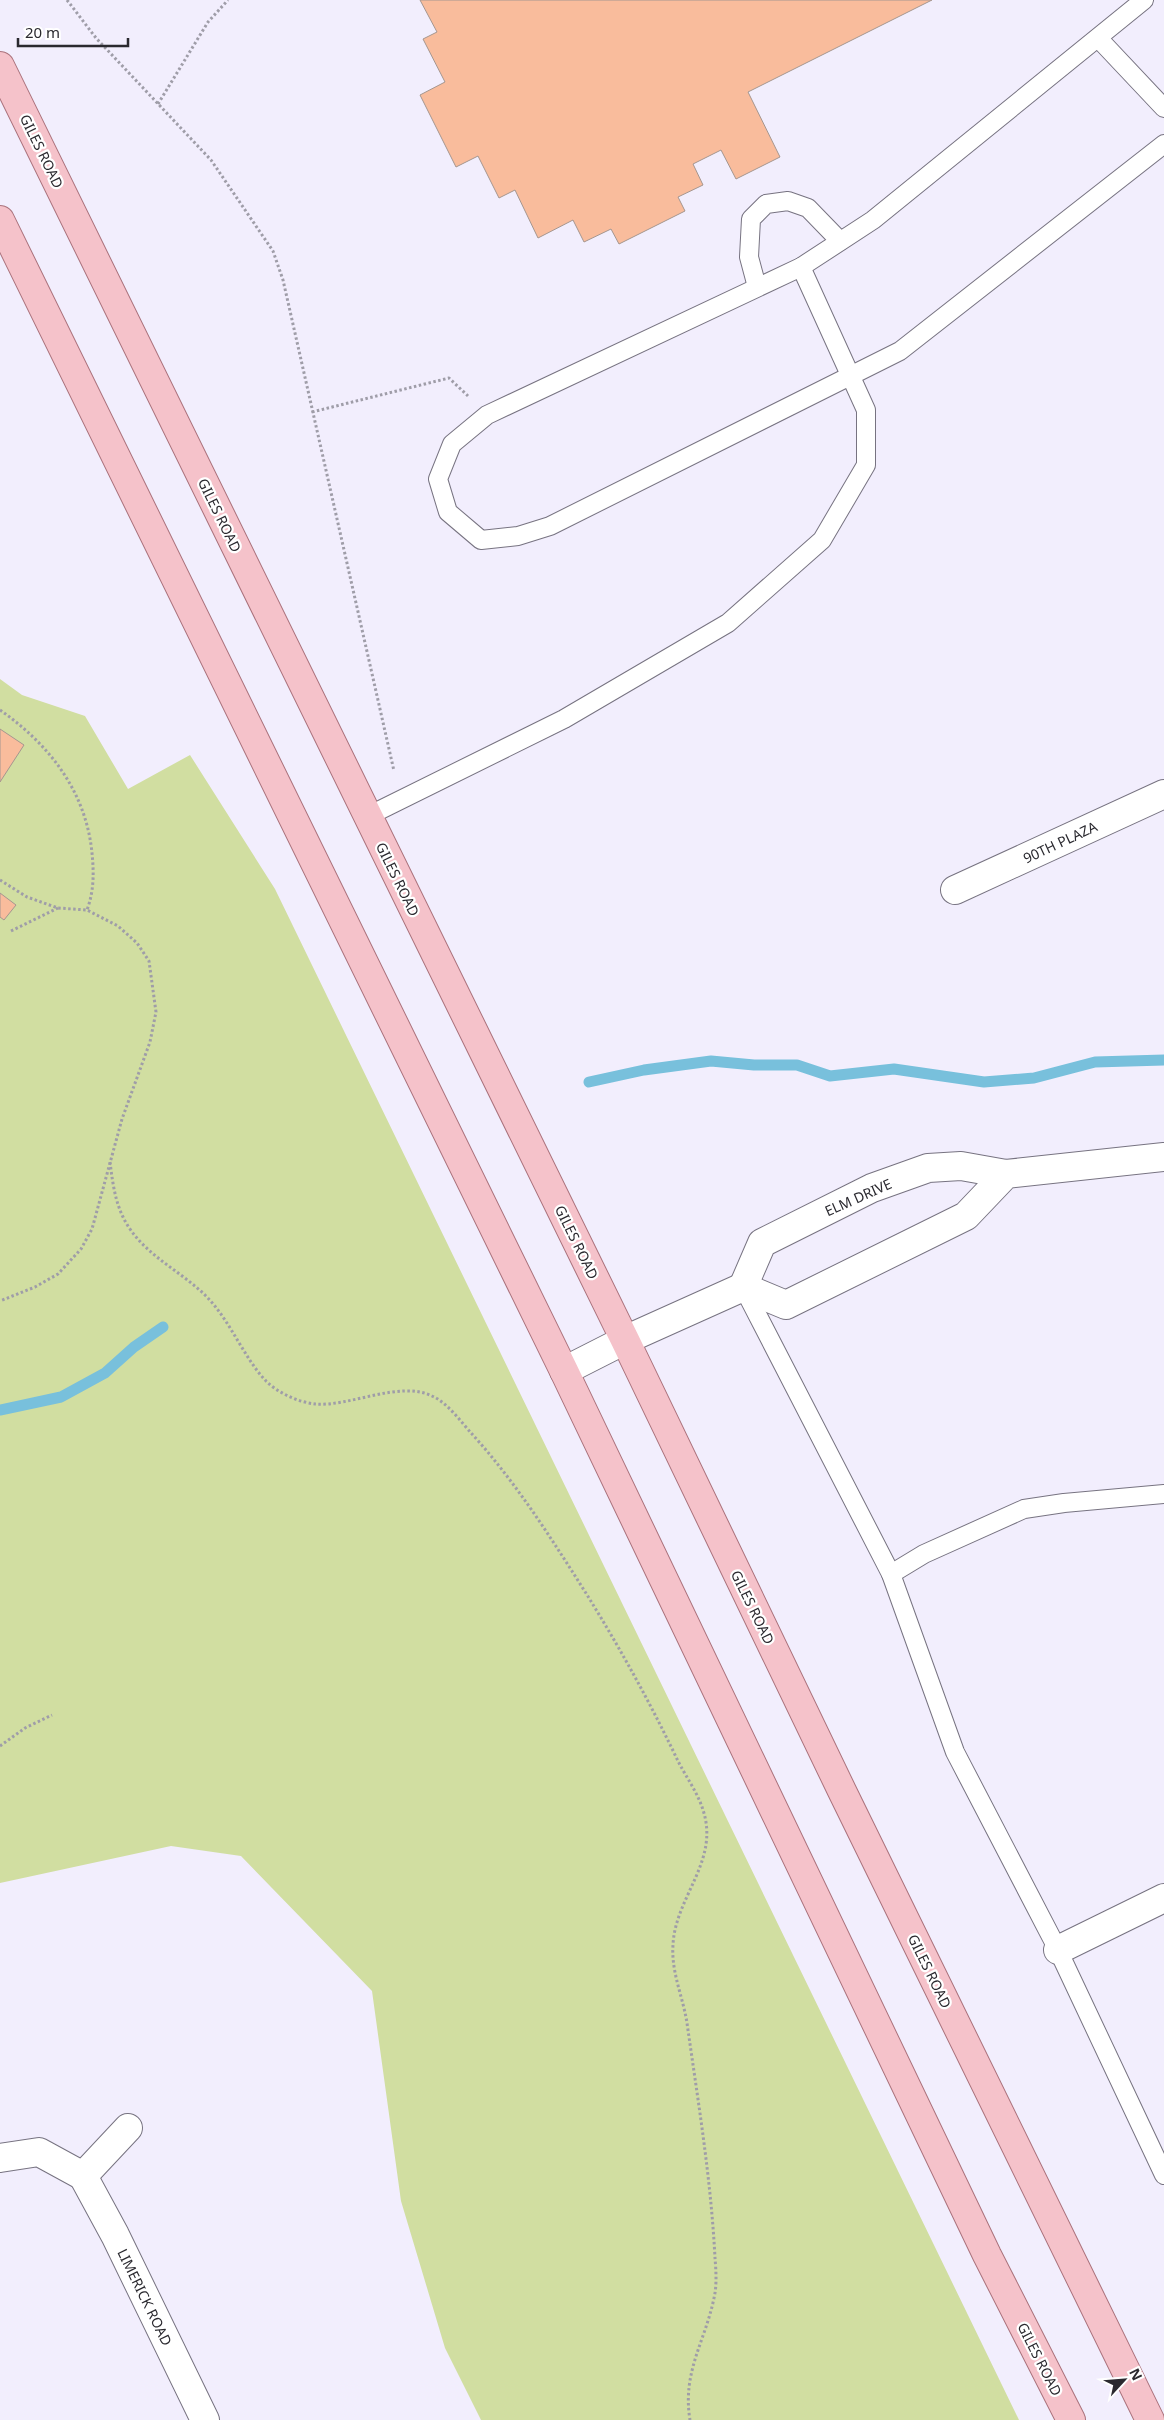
<svg xmlns="http://www.w3.org/2000/svg" width="1164" height="2420" font-family="'Noto Sans',sans-serif">
<style>
.green{fill:#d1dea1}
.lines{fill:none;stroke-linecap:round;stroke-linejoin:round}
.stream{stroke:#78c0dc;stroke-width:11}
.building{fill:#f9bc9c;stroke:#a5968f}
.service-casing{stroke:#777381;stroke-width:20}
.minor-casing{stroke:#777381;stroke-width:30}
.primary-casing{stroke:#aa727c;stroke-width:30}
.path{stroke:#9f9da8;stroke-width:3;stroke-dasharray:2.5 2.5;stroke-linecap:butt}
.service{stroke:#fff;stroke-width:18}
.minor{stroke:#fff;stroke-width:28}
.primary{stroke:#f5c2ca;stroke-width:28}
.labels{text-anchor:middle;dominant-baseline:central;stroke-width:4.5;stroke-linejoin:round;paint-order:stroke}
.street-label{font-size:14px;fill:#2a292f;stroke:#fff}
</style>
<rect width="100%" height="100%" fill="#f2eefd"/>
<path class="green" d="M 0,679 L 22,695 L 85,716 L 128,789 L 190,755 L 275,889 L 1019,2420 L 481,2420 L 445,2348 L 401,2201 L 372,1991 L 241,1856 L 171,1846 L 0,1883 Z"/>
<g class="lines">
<g class="stream">
<path d="M 589,1082 L 644,1070 L 711,1061 L 754,1065 L 797,1065 L 830,1076 L 894,1069 L 984,1082 L 1034,1078 L 1095,1062 L 1164,1060"/>
<path d="M 0,1410 L 61,1397 L 105,1373 L 134,1347 L 163,1327"/>
</g>
</g>
<g class="building">
<path d="M 420,0 L 932,0 L 748,92 L 780,157 L 736,179 L 721,150 L 693,164 L 703,185 L 678,197 L 685,211 L 619,244 L 611,229 L 584,242 L 573,220 L 538,238 L 515,190 L 499,198 L 478,156 L 456,167 L 420,95 L 445,82 L 423,39 L 437,32 Z"/>
<path d="M 0,729 L 24,745 L 0,782 Z"/>
<path d="M 0,893 L 16,905 L 4,920 L 0,917 Z"/>
</g>
<g class="lines">
<g class="service-casing">
<g id="service">
<path d="M 1144,0 L 873,220 L 801,267 L 487,415 L 452,444 L 438,479 L 448,512 L 481,540 L 518,536 L 550,526 L 900,351 L 1164,144"/>
<path d="M 1098,38 L 1164,108"/>
<path d="M 757,287 L 749,257 L 751,219 L 766,204 L 788,201 L 808,208 L 840,241"/>
<path d="M 368,816 L 564,719 L 728,623 L 822,540 L 866,465 L 866,410 L 801,267"/>
<path d="M 743,1287 L 891,1574 L 955,1752 L 1058,1950 L 1164,2175"/>
<path d="M 891,1574 L 924,1554 L 1024,1509 L 1064,1503 L 1164,1494"/>
</g>
</g>
<g class="minor-casing">
<g id="minor">
<path d="M 955,890 L 1164,794"/>
<path d="M 743,1287 L 762,1243 L 872,1188 L 928,1168 L 961,1166 L 1006,1174"/>
<path d="M 564,1371 L 625,1340 L 743,1287 L 786,1305 L 966,1216 L 1006,1174 L 1164,1157"/>
<path d="M 1058,1950 L 1164,1898"/>
<path d="M 0,2158 L 39,2152 L 83,2176"/>
<path d="M 83,2176 L 115,2235 L 205,2420"/>
<path d="M 83,2176 L 128,2128"/>
</g>
</g>
<g class="primary-casing">
<g id="primary">
<path d="M 0,66 L 625,1340 L 842,1791 L 1150,2420"/>
<path d="M 0,220 L 564,1371 L 987,2255 L 1071,2420"/>
</g>
</g>
<g class="path">
<path d="M 67,0 L 96,38 L 211,160 L 273,251 L 283,280 L 394,771"/>
<path d="M 158,104 L 208,22 L 228,0"/>
<path d="M 312,412 L 449,378 L 468,396"/>
<path d="M 0,710 C 50,745 86,792 92,853 C 94,873 94,891 87,910"/>
<path d="M 0,880 L 27,897 L 58,908 L 87,910 L 118,926 L 137,943 L 149,961 L 156,1012 L 150,1042 L 122,1119 L 92,1229 L 81,1249 L 58,1274 L 35,1287 L 0,1301"/>
<path d="M 11,931 L 58,908"/>
<path d="M 110,1162 C 113,1186 116,1209 130,1229 C 150,1258 182,1272 207,1297 C 231,1322 244,1358 266,1381 C 278,1393 298,1402 315,1404 C 350,1407 400,1380 432,1396 C 448,1403 461,1422 472,1434 C 510,1476 540,1521 570,1568 C 610,1630 646,1694 678,1761 C 686,1777 698,1793 703,1810 C 720,1861 675,1897 673,1945 C 671,1972 683,1997 687,2023 C 698,2101 711,2179 715,2258 C 716,2270 717,2286 714,2298 C 705,2342 682,2372 690,2420"/>
<path d="M 0,1746 L 25,1728 L 52,1715"/>
</g>
<use href="#service" class="service"/>
<use href="#minor" class="minor"/>
<use href="#primary" class="primary"/>
</g>
<g class="labels">
<g class="street-label">
<text transform="translate(42 151) rotate(64)">GILES ROAD</text>
<text transform="translate(220 515) rotate(64)">GILES ROAD</text>
<text transform="translate(1060 842) rotate(-25)">90TH PLAZA</text>
<text transform="translate(398 879) rotate(64)">GILES ROAD</text>
<text transform="translate(858 1197) rotate(-24)">ELM DRIVE</text>
<text transform="translate(577 1242) rotate(64)">GILES ROAD</text>
<text transform="translate(753 1607) rotate(64)">GILES ROAD</text>
<text transform="translate(930 1971) rotate(64)">GILES ROAD</text>
<text transform="translate(145 2297) rotate(64)">LIMERICK ROAD</text>
<text transform="translate(1040 2359) rotate(63)">GILES ROAD</text>
</g>
</g>
<g transform="translate(1124 2380) rotate(64)" stroke="#ffffff" stroke-width="4" paint-order="stroke">
<path d="M0-4L9 19L0 12L-9 19Z" fill="#2a292f"/>
<text y="-8" font-size="14" font-weight="bold" text-anchor="middle" fill="#2a292f">N</text>
</g>
<path d="M18 38v8h110v-8" fill="none" stroke="#2a292f" stroke-width="2.5"/>
<text x="25" y="38" font-size="15" fill="#2a292f" stroke="#ffffff" stroke-width="4" paint-order="stroke">20 m</text>
</svg>
